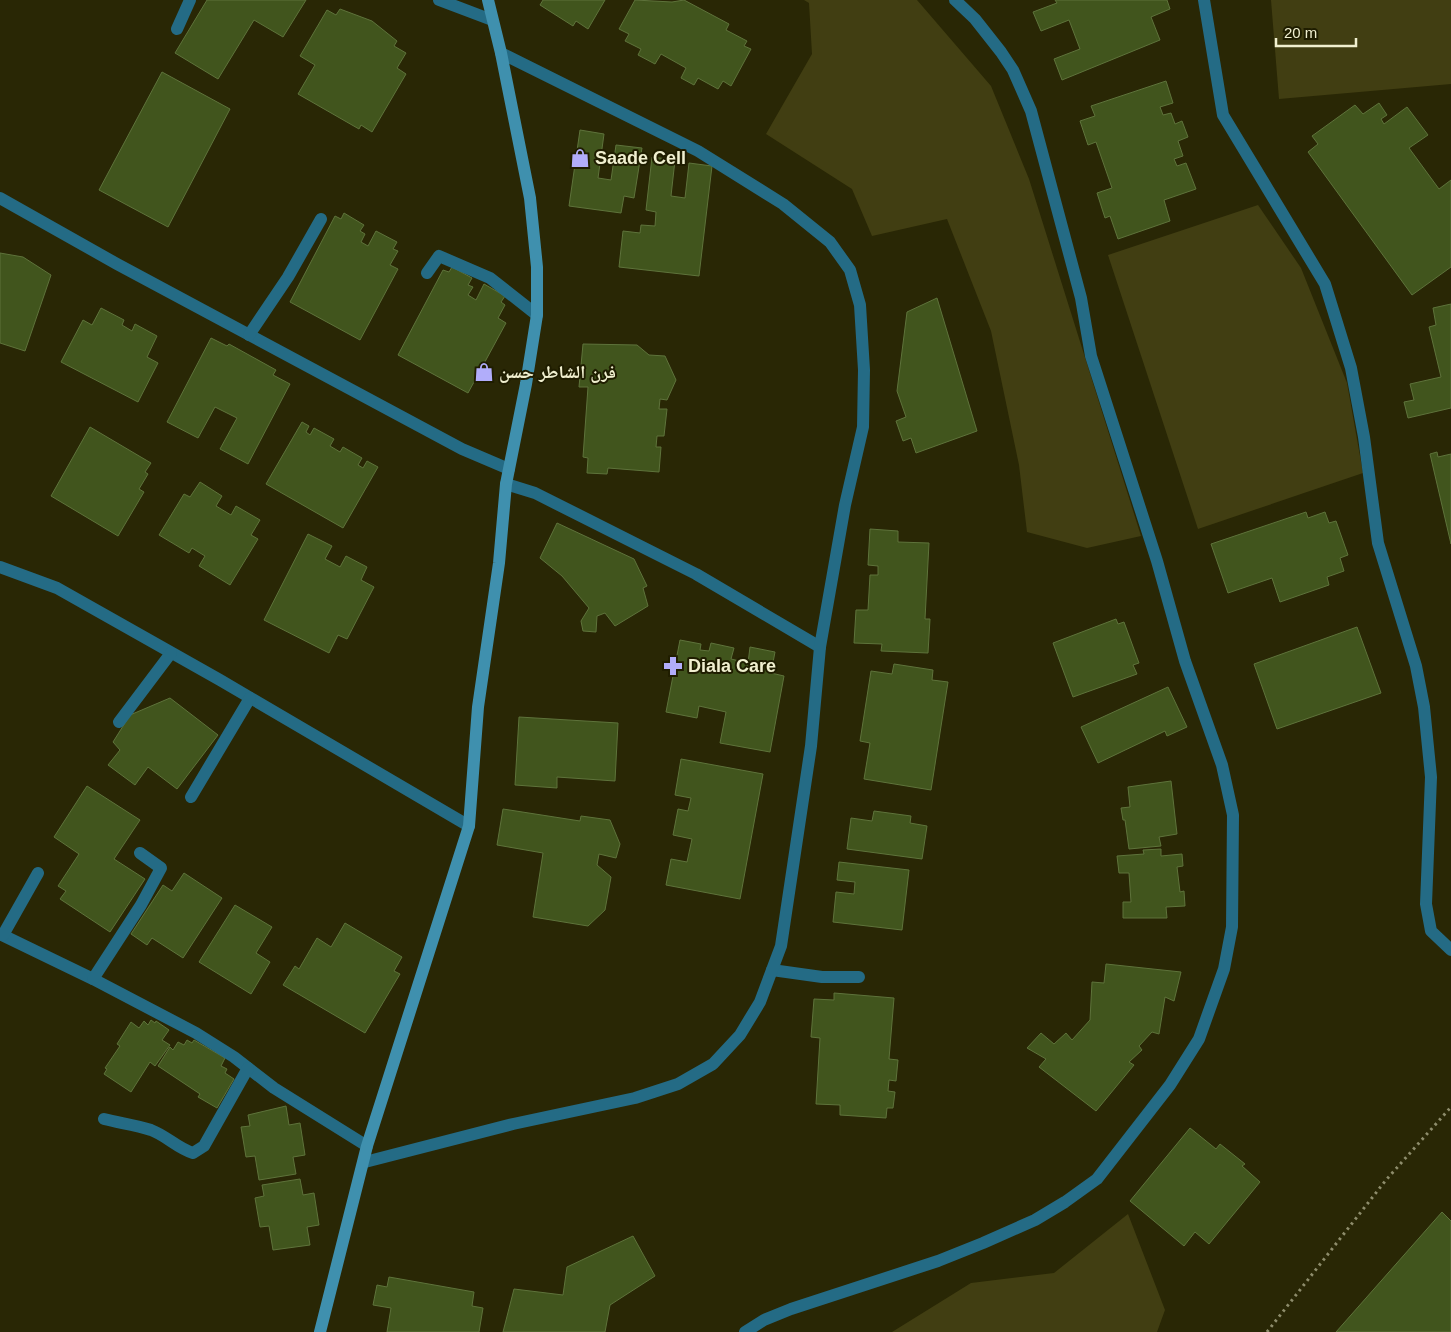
<svg xmlns="http://www.w3.org/2000/svg" width="1451" height="1332" font-family="Arial,'Noto Naskh Arabic',sans-serif">
<style>
.green{fill:#413e12}
.building{fill:#41551d;stroke:#5e733b}
.lines{fill:none;stroke-linecap:round;stroke-linejoin:round}
.path{stroke:#8e8d6c;stroke-width:3;stroke-dasharray:2.5 4;stroke-linecap:butt}
.street{stroke:#246b85;stroke-width:12}
.secondary{stroke:#3f90ae;stroke-width:12}
.labels{text-anchor:middle;dominant-baseline:central;stroke-width:4;stroke-linejoin:round;paint-order:stroke}
.poi-label{font-size:18px;font-weight:bold;fill:#f0efcf;stroke:#1f1d00;text-anchor:start}
</style>
<rect width="100%" height="100%" fill="#292705"/>
<g class="green">
<path d="M 804,0 L 917,0 L 991,86 L 1029,179 L 1141,536 L 1087,548 L 1027,532 L 1019,465 L 991,331 L 947,219 L 872,236 L 852,189 L 766,134 L 812,54 L 809,3 Z"/>
<path d="M 1271,0 L 1451,0 L 1451,84 L 1279,99 Z"/>
<path d="M 1258,205 L 1301,268 L 1347,383 L 1363,473 L 1198,529 L 1108,255 Z"/>
<path d="M 1128,1214 L 1165,1310 L 1157,1332 L 892,1332 L 971,1283 L 1054,1273 Z"/>
</g>
<g class="building">
<path d="M 207,0 L 306,0 L 283,37 L 254,20 L 218,79 L 175,53 Z"/>
<path d="M 543,0 L 605,0 L 588,29 L 576,21 L 573,26 L 540,5 Z"/>
<path d="M 635,0 L 672,2 L 684,0 L 729,24 L 726,30 L 747,41 L 744,46 L 751,49 L 731,86 L 723,81 L 718,89 L 698,78 L 694,85 L 681,78 L 686,68 L 661,54 L 655,64 L 638,55 L 641,49 L 625,41 L 629,34 L 619,29 Z"/>
<path d="M 1055,0 L 1167,0 L 1170,9 L 1151,17 L 1160,40 L 1062,80 L 1054,59 L 1080,49 L 1069,20 L 1041,31 L 1033,12 L 1057,3 Z"/>
<path d="M 340,9 L 372,21 L 397,41 L 394,46 L 406,53 L 397,68 L 406,74 L 372,132 L 361,125 L 359,129 L 298,94 L 315,65 L 300,56 L 327,10 L 336,15 Z"/>
<path d="M 162,72 L 230,109 L 168,227 L 99,190 Z"/>
<path d="M 1166,81 L 1173,103 L 1160,107 L 1163,115 L 1171,113 L 1175,124 L 1182,121 L 1188,137 L 1178,141 L 1183,156 L 1174,159 L 1177,166 L 1186,163 L 1196,189 L 1164,200 L 1170,221 L 1118,239 L 1110,216 L 1105,218 L 1097,193 L 1112,188 L 1096,142 L 1088,145 L 1080,121 L 1095,116 L 1091,106 Z"/>
<path d="M 1379,103 L 1387,115 L 1381,119 L 1384,124 L 1407,107 L 1428,135 L 1409,148 L 1439,189 L 1451,180 L 1451,267 L 1412,295 L 1308,152 L 1318,144 L 1312,136 L 1355,105 L 1363,114 Z"/>
<path d="M 580,130 L 604,134 L 598,178 L 611,180 L 616,145 L 642,148 L 634,198 L 624,196 L 621,213 L 569,206 Z"/>
<path d="M 652,157 L 675,160 L 671,196 L 685,198 L 689,163 L 712,166 L 699,276 L 619,267 L 623,231 L 640,233 L 641,225 L 655,226 L 656,212 L 646,210 Z"/>
<path d="M 344,213 L 364,225 L 360,231 L 365,234 L 361,242 L 368,246 L 376,231 L 397,242 L 393,249 L 398,251 L 390,265 L 398,269 L 360,340 L 290,302 L 335,216 L 341,219 Z"/>
<path d="M 0,253 L 23,257 L 51,275 L 25,351 L 0,343 Z"/>
<path d="M 452,267 L 472,278 L 468,285 L 473,287 L 468,295 L 476,300 L 484,284 L 505,296 L 501,302 L 505,305 L 498,318 L 506,323 L 468,393 L 398,355 L 443,270 L 449,272 Z"/>
<path d="M 937,298 L 977,431 L 916,453 L 911,438 L 903,441 L 896,421 L 906,417 L 897,391 L 907,312 Z"/>
<path d="M 1451,304 L 1451,408 L 1408,418 L 1404,402 L 1414,400 L 1410,384 L 1441,377 L 1429,327 L 1436,325 L 1433,308 Z"/>
<path d="M 101,308 L 124,320 L 122,325 L 132,331 L 135,324 L 157,336 L 147,357 L 158,363 L 138,402 L 61,362 L 83,320 L 92,325 Z"/>
<path d="M 211,338 L 227,346 L 229,344 L 276,370 L 273,375 L 290,384 L 248,464 L 220,449 L 237,418 L 215,407 L 198,438 L 167,422 Z"/>
<path d="M 583,344 L 637,345 L 649,355 L 665,356 L 676,380 L 667,400 L 660,399 L 659,409 L 667,409 L 664,436 L 657,436 L 656,447 L 661,447 L 659,472 L 608,468 L 607,474 L 587,473 L 588,458 L 583,457 L 588,387 L 579,387 Z"/>
<path d="M 302,422 L 309,426 L 306,432 L 310,435 L 314,428 L 334,439 L 330,446 L 340,452 L 343,447 L 362,458 L 358,465 L 363,468 L 367,461 L 378,467 L 343,528 L 266,484 Z"/>
<path d="M 90,427 L 151,463 L 145,472 L 148,474 L 139,489 L 144,492 L 118,536 L 51,496 Z"/>
<path d="M 1437,452 L 1438,457 L 1451,454 L 1451,544 L 1430,454 Z"/>
<path d="M 200,482 L 222,496 L 216,506 L 231,515 L 236,506 L 260,520 L 251,535 L 258,539 L 230,585 L 199,566 L 205,556 L 192,548 L 189,553 L 159,535 L 184,494 L 190,497 Z"/>
<path d="M 1306,512 L 1308,518 L 1325,512 L 1329,523 L 1336,521 L 1348,555 L 1340,558 L 1344,571 L 1327,577 L 1329,585 L 1280,602 L 1272,578 L 1228,593 L 1211,544 Z"/>
<path d="M 557,523 L 634,559 L 647,586 L 643,588 L 648,606 L 615,626 L 605,613 L 597,616 L 596,632 L 583,631 L 581,621 L 589,608 L 562,576 L 540,558 Z"/>
<path d="M 870,529 L 898,531 L 898,542 L 929,543 L 925,619 L 930,619 L 928,653 L 881,651 L 882,644 L 854,643 L 856,610 L 868,610 L 870,575 L 878,575 L 878,566 L 868,565 Z"/>
<path d="M 308,534 L 332,546 L 325,559 L 340,567 L 346,556 L 367,567 L 361,580 L 374,587 L 347,639 L 338,635 L 329,653 L 264,620 Z"/>
<path d="M 1116,619 L 1118,624 L 1124,622 L 1139,663 L 1133,665 L 1137,674 L 1073,697 L 1053,643 Z"/>
<path d="M 1357,627 L 1381,693 L 1277,729 L 1254,664 Z"/>
<path d="M 680,640 L 701,644 L 700,650 L 709,651 L 711,643 L 734,648 L 731,659 L 748,663 L 750,647 L 775,652 L 771,673 L 784,676 L 770,752 L 720,743 L 726,712 L 699,706 L 697,718 L 666,712 Z"/>
<path d="M 894,664 L 933,670 L 932,680 L 948,682 L 931,790 L 864,779 L 870,743 L 860,741 L 871,671 L 892,674 Z"/>
<path d="M 1168,687 L 1187,727 L 1167,736 L 1165,731 L 1098,763 L 1081,727 Z"/>
<path d="M 170,698 L 218,735 L 177,789 L 148,767 L 135,785 L 108,765 L 120,750 L 113,742 L 130,715 Z"/>
<path d="M 519,717 L 618,723 L 615,781 L 557,777 L 557,788 L 515,785 Z"/>
<path d="M 681,759 L 763,774 L 740,899 L 666,885 L 671,859 L 687,862 L 692,839 L 673,835 L 678,809 L 688,811 L 691,798 L 675,795 Z"/>
<path d="M 1171,781 L 1177,834 L 1159,837 L 1161,846 L 1129,849 L 1125,820 L 1123,820 L 1121,808 L 1130,807 L 1128,787 Z"/>
<path d="M 87,786 L 140,820 L 114,859 L 145,879 L 110,932 L 60,899 L 66,891 L 58,886 L 79,854 L 54,837 Z"/>
<path d="M 503,809 L 580,821 L 581,816 L 610,820 L 620,844 L 616,858 L 599,854 L 597,865 L 611,877 L 605,910 L 588,926 L 533,917 L 543,853 L 497,845 Z"/>
<path d="M 874,811 L 911,816 L 910,823 L 927,826 L 922,859 L 847,849 L 851,818 L 872,821 Z"/>
<path d="M 1161,849 L 1161,856 L 1182,854 L 1183,866 L 1177,867 L 1180,892 L 1184,891 L 1185,906 L 1166,907 L 1167,918 L 1123,918 L 1123,902 L 1131,902 L 1129,873 L 1119,873 L 1117,856 L 1144,854 L 1143,850 Z"/>
<path d="M 839,862 L 909,870 L 902,930 L 833,922 L 836,892 L 854,894 L 855,882 L 837,880 Z"/>
<path d="M 184,873 L 222,898 L 183,958 L 152,938 L 147,945 L 131,934 L 163,885 L 172,891 Z"/>
<path d="M 235,905 L 272,927 L 256,953 L 270,962 L 251,994 L 199,962 Z"/>
<path d="M 345,923 L 402,957 L 394,971 L 400,974 L 365,1033 L 283,985 L 295,966 L 299,969 L 317,938 L 331,947 Z"/>
<path d="M 1106,964 L 1181,972 L 1174,1001 L 1165,997 L 1159,1034 L 1152,1032 L 1139,1046 L 1142,1050 L 1129,1062 L 1134,1065 L 1096,1111 L 1039,1067 L 1046,1059 L 1027,1048 L 1041,1033 L 1054,1044 L 1066,1033 L 1072,1040 L 1090,1020 L 1092,982 L 1104,983 Z"/>
<path d="M 834,993 L 894,998 L 889,1059 L 898,1060 L 896,1081 L 889,1080 L 888,1091 L 895,1092 L 893,1108 L 887,1108 L 886,1118 L 840,1115 L 840,1105 L 816,1104 L 820,1038 L 811,1037 L 814,999 L 834,1000 Z"/>
<path d="M 151,1020 L 155,1023 L 156,1021 L 169,1030 L 162,1040 L 170,1045 L 155,1066 L 150,1062 L 131,1092 L 104,1074 L 107,1069 L 105,1068 L 120,1046 L 117,1044 L 131,1022 L 139,1028 L 144,1021 L 148,1025 Z"/>
<path d="M 187,1040 L 192,1043 L 194,1040 L 225,1058 L 221,1066 L 227,1069 L 225,1073 L 234,1079 L 217,1108 L 198,1097 L 200,1094 L 158,1066 L 170,1047 L 173,1050 L 178,1042 L 184,1045 Z"/>
<path d="M 286,1106 L 289,1125 L 300,1123 L 305,1155 L 293,1157 L 296,1174 L 259,1180 L 255,1156 L 246,1157 L 241,1127 L 250,1126 L 248,1115 Z"/>
<path d="M 1190,1128 L 1216,1149 L 1220,1144 L 1245,1164 L 1242,1166 L 1260,1182 L 1209,1244 L 1195,1232 L 1184,1246 L 1130,1201 Z"/>
<path d="M 300,1179 L 303,1195 L 314,1193 L 319,1225 L 307,1227 L 310,1245 L 273,1250 L 269,1226 L 260,1227 L 255,1198 L 264,1196 L 262,1185 Z"/>
<path d="M 1442,1212 L 1451,1221 L 1451,1332 L 1336,1332 Z"/>
<path d="M 633,1236 L 655,1276 L 610,1305 L 605,1332 L 503,1332 L 514,1289 L 563,1295 L 567,1267 Z"/>
<path d="M 389,1277 L 474,1292 L 472,1306 L 483,1308 L 479,1332 L 387,1332 L 391,1308 L 373,1305 L 377,1285 L 387,1287 Z"/>
</g>
<g class="lines">
<path class="path" d="M 1267,1332 L 1386,1180 L 1451,1107"/>
<g class="street">
<path d="M 439,0 L 492,20"/>
<path d="M 1204,0 L 1223,115 L 1325,284 L 1351,368 L 1364,437 L 1378,543 L 1416,666 L 1424,707 L 1431,777 L 1426,904 L 1431,931 L 1451,950"/>
<path d="M 177,29 L 190,0"/>
<path d="M 0,198 L 117,264 L 462,449 L 509,469"/>
<path d="M 427,273 L 439,256 L 490,278 L 537,315"/>
<path d="M 249,335 L 288,277 L 321,219"/>
<path d="M 506,484 L 535,493 L 696,574 L 820,647"/>
<path d="M 0,567 L 57,588 L 220,680 L 469,826"/>
<path d="M 119,722 L 171,653"/>
<path d="M 191,797 L 250,698"/>
<path d="M 0,934 L 93,979 L 196,1033 L 234,1057 L 274,1088 L 367,1146"/>
<path d="M 3,935 L 38,873"/>
<path d="M 772,970 L 822,977 L 859,977"/>
<path d="M 93,979 L 141,905 L 161,868 L 140,853"/>
<path d="M 104,1119 C 120,1123 136,1125 151,1130 C 167,1136 177,1148 193,1153 L 204,1146 L 248,1068"/>
<path d="M 365,1162 L 513,1124 L 635,1098 L 678,1084 L 713,1064 L 740,1035 L 760,1002 L 781,946 L 811,746 L 820,647 L 845,505 L 863,427 L 864,370 L 860,305 L 850,270 L 830,242 L 783,204 L 698,151 L 501,53"/>
<path d="M 745,1332 L 764,1320 L 791,1309 L 938,1261 L 983,1243 L 1035,1220 L 1065,1202 L 1097,1179 L 1170,1085 L 1199,1039 L 1224,969 L 1232,927 L 1233,815 L 1222,765 L 1185,661 L 1157,561 L 1091,356 L 1081,298 L 1031,111 L 1013,70 L 1001,52 L 975,19 L 955,0"/>
</g>
<path class="secondary" d="M 320,1332 L 367,1146 L 469,826 L 478,707 L 499,563 L 506,484 L 526,384 L 537,315 L 537,267 L 530,198 L 501,53 L 488,0"/>
</g>
<defs>
<g id="shop-bare" transform="scale(1.5)"><path d="M-5-2.5h2.3a2.7 3.5 0 0 1 5.4 0H5L5.5 6h-11ZM-1.5-2.5h3a1.5 2.3 0 0 0-3 0Z" fill="#b1adfa" stroke="#1f1d00" stroke-width="2.5" paint-order="stroke"/></g>
<g id="pharmacy-bare" transform="scale(1.5)"><path d="M-2-6h4v4h4v4h-4v4h-4v-4h-4v-4h4Z" fill="#b1adfa" stroke="#1f1d00" stroke-width="2.5" paint-order="stroke"/></g>
</defs>
<g fill-rule="evenodd">
<use href="#shop-bare" x="580" y="158"/>
<use href="#shop-bare" x="484" y="372"/>
<use href="#pharmacy-bare" x="673" y="666"/>
</g>
<g class="labels">
<g class="poi-label">
<text x="595" y="158">Saade Cell</text>
<text x="499" y="372">فرن الشاطر حسن</text>
<text x="688" y="666">Diala Care</text>
</g>
</g>
<path d="M1276 38v8h80v-8" fill="none" stroke="#f0efcf" stroke-width="2.5"/>
<text x="1284" y="38" font-size="15" fill="#f0efcf" stroke="#1f1d00" stroke-width="4" paint-order="stroke">20 m</text>
</svg>
